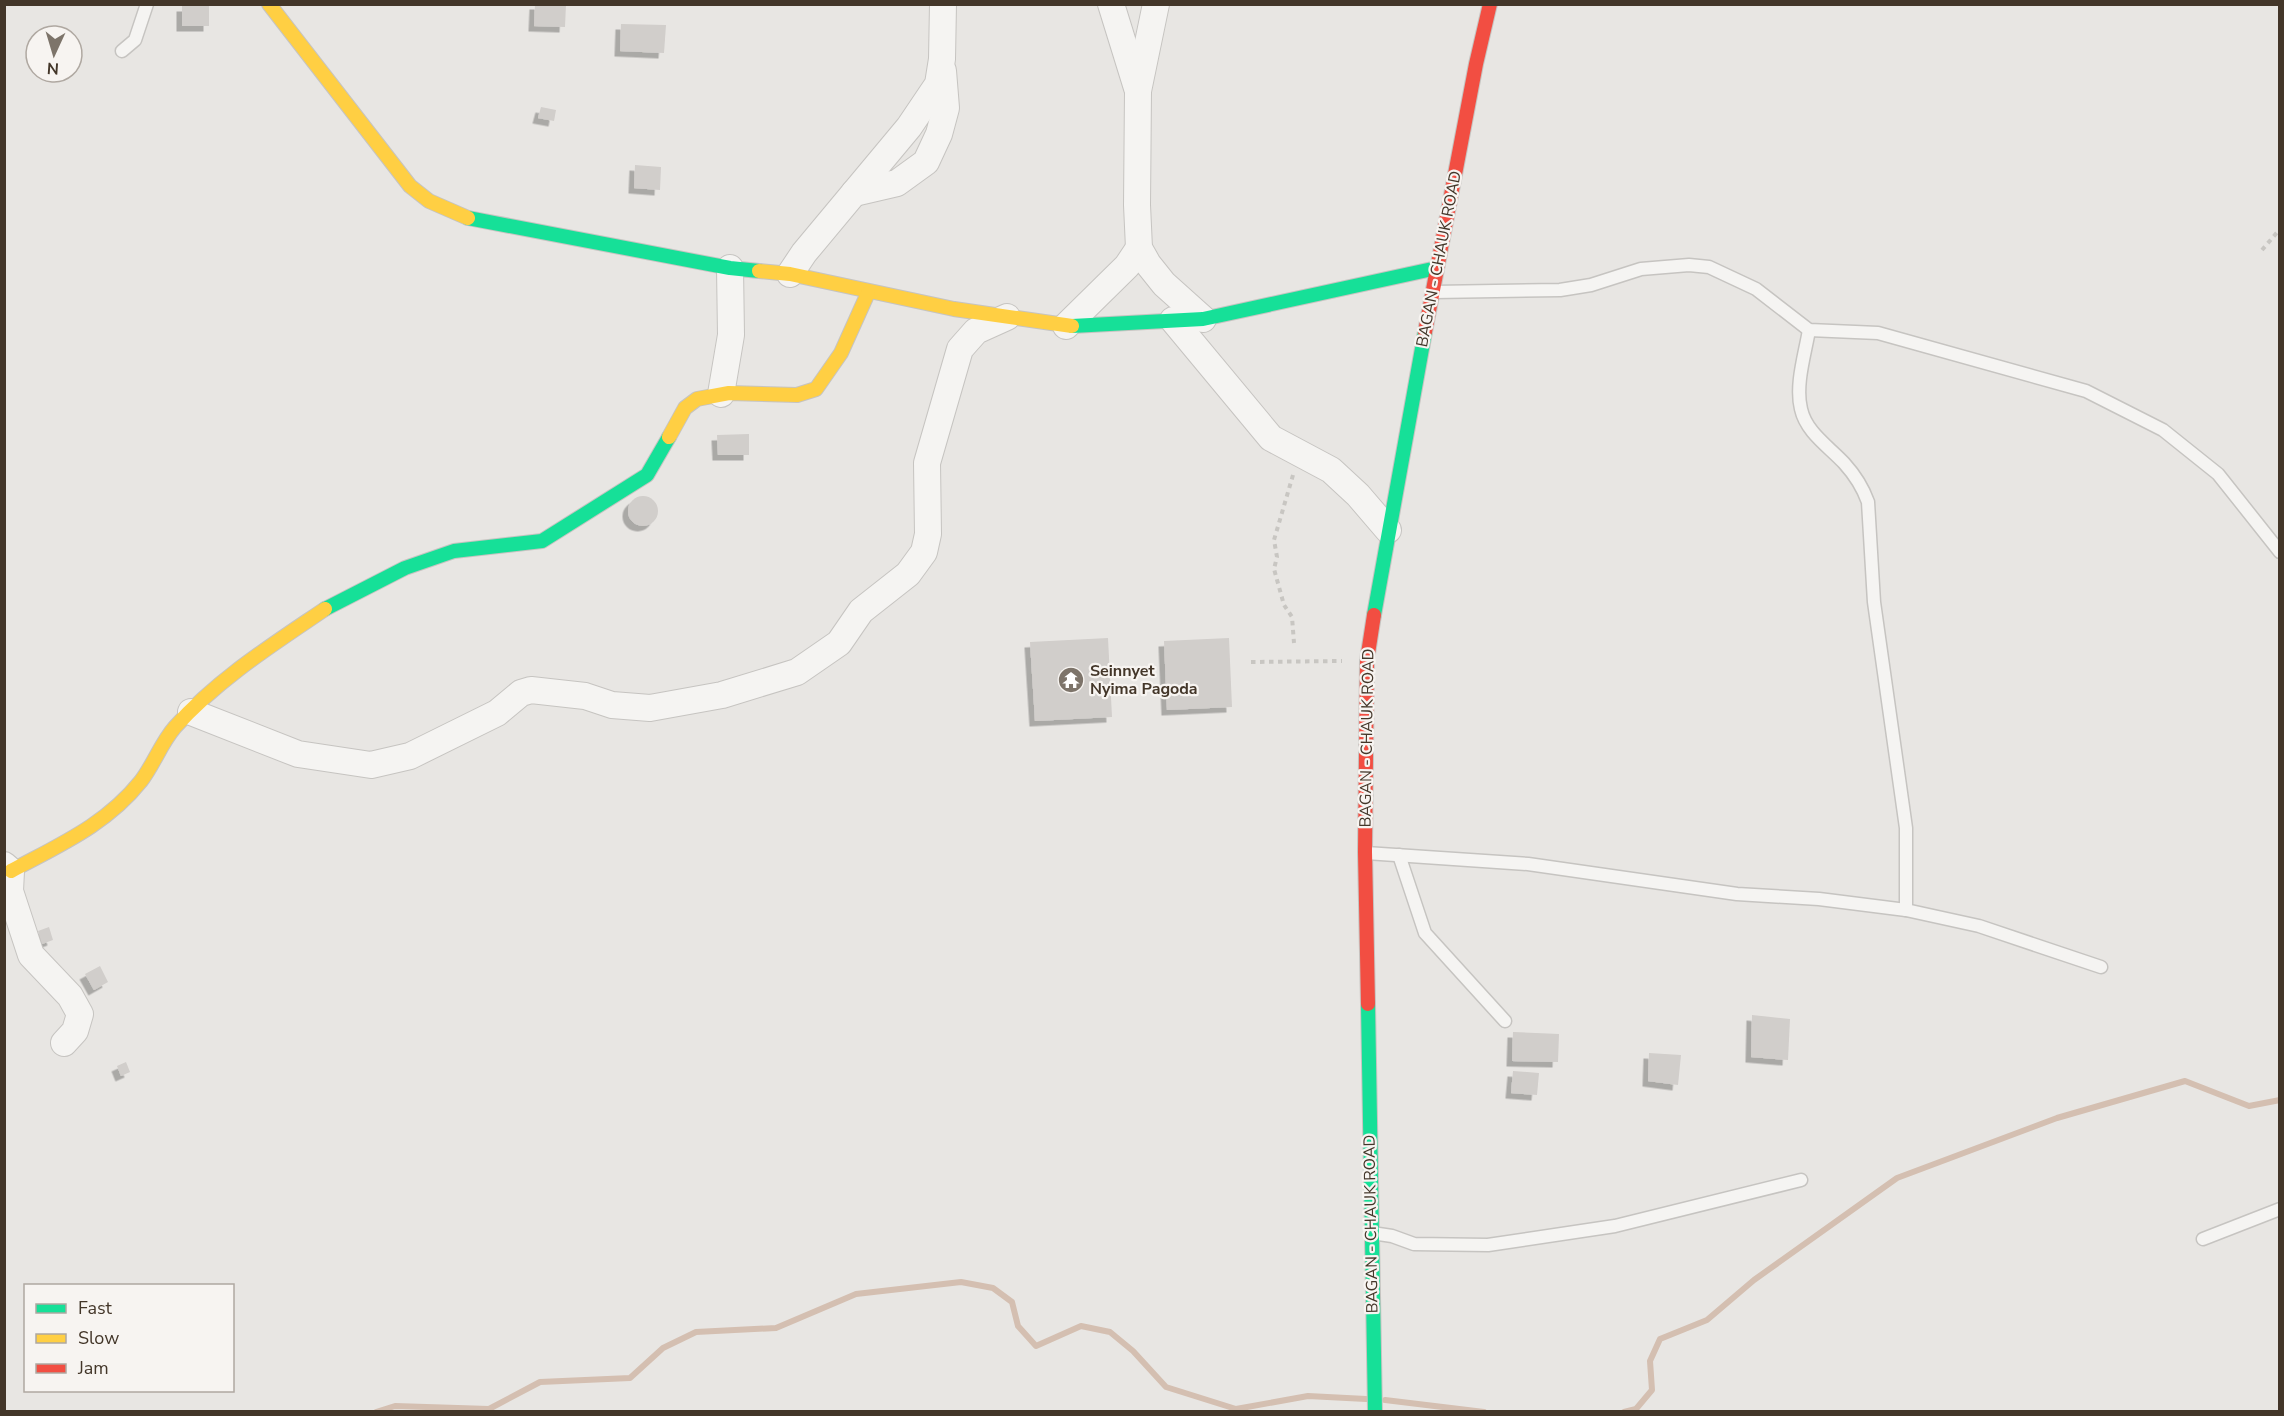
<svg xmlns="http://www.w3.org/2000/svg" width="2284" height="1416" font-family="'Nunito Sans',sans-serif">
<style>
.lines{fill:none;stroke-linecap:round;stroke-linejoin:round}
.stream{stroke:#d4bfb1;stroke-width:6}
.building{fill:#d1cecb;filter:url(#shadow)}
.lane-casing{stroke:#c6c4c1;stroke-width:15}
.street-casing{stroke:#c6c4c1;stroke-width:28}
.fast-casing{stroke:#c6c4c1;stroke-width:16}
.slow-casing{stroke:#c6c4c1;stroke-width:16}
.jam-casing{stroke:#c6c4c1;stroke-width:16}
.path{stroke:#c8c6c2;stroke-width:4;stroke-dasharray:4.5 4.5;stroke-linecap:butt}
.lane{stroke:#f5f4f2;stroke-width:12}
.street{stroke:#f5f4f2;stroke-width:26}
.fast{stroke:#16e098;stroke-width:14}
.slow{stroke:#ffcf43;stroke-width:14}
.jam{stroke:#f24e42;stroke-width:14}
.labels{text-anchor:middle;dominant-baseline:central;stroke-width:4.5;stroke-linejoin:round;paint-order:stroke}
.street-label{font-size:16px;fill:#433629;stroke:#f7f4f1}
.poi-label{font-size:16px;font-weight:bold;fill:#433629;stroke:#f7f4f1;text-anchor:start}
</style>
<defs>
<filter id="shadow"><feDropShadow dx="-5.5" dy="5.5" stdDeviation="0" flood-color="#0004"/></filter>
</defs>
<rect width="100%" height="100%" fill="#e8e6e3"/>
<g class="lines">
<g class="stream">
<path d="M 1385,1400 L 1484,1412"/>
<path d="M 376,1412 L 395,1406 L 489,1409 L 540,1382 L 630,1378 L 663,1348 L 696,1332 L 776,1328 L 856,1294 L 961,1282 L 993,1288 L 1012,1302 L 1018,1326 L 1036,1346 L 1081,1326 L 1110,1332 L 1133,1351 L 1166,1387 L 1236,1409 L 1308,1396 L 1366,1399"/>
<path d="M 1624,1412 L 1636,1409 L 1652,1390 L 1650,1361 L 1660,1339 L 1707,1320 L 1754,1280 L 1897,1178 L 2057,1118 L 2185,1081 L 2249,1106 L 2280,1100"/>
</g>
</g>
<g class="building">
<path d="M 535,4 L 566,4 L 565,27 L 534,26 Z"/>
<rect x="182" y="6" width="27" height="20"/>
<path d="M 621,24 L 666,25 L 664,53 L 620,51 Z"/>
<path d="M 72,51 L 77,51 L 76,71 L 72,71 Z"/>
<path d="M 541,107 L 556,110 L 554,121 L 538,118 Z"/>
<path d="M 635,165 L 661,167 L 660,190 L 634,188 Z"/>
<path d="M 749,434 L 749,455 L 718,455 L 717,435 Z"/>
<circle cx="643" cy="511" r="15"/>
<path d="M 1108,638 L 1112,717 L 1035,721 L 1030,642 Z"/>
<path d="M 1229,638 L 1232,707 L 1167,710 L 1164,641 Z"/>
<path d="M 49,927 L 53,940 L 42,944 L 38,931 Z"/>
<path d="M 100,966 L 108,982 L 94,990 L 85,974 Z"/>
<path d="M 1752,1015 L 1790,1019 L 1788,1060 L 1751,1057 Z"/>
<path d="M 1513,1032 L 1559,1034 L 1558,1062 L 1512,1061 Z"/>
<path d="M 1649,1053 L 1681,1055 L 1678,1085 L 1648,1081 Z"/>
<path d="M 126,1062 L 130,1072 L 121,1076 L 117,1066 Z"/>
<path d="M 1513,1071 L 1539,1073 L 1537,1095 L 1511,1093 Z"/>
</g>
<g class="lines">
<g class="lane-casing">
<g id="lane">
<path d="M 122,51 L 135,40 L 147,4"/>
<path d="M 1434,292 L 1560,290 L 1591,285 L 1641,269 L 1689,265 L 1709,267 L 1756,289 L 1809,330 L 1878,333 L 2086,391 L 2163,430 L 2218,474 L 2280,552"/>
<path d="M 1809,330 C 1805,354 1795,385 1801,409 C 1806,432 1828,446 1844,463 C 1854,474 1863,488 1868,502 L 1874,602 L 1906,828 L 1906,910"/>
<path d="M 1366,853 L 1528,864 L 1737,894 L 1819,899 L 1906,910 L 1979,926 L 2101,967"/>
<path d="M 1399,855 L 1425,933 L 1505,1021"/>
<path d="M 1372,1233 L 1392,1236 L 1414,1244 L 1488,1245 L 1615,1226 L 1801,1180"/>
<path d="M 2203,1239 L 2280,1209"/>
</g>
</g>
<g class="street-casing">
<g id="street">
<path d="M 1111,4 L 1137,88"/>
<path d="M 1156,4 L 1138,91 L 1137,205 L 1139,248 L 1148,264 L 1164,284 L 1203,319"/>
<path d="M 854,193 L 897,183 L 926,162 L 939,134 L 946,108 L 943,71"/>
<path d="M 790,274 L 804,253 L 909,127 L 938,84 L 942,59 L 943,4"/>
<path d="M 1173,320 L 1271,438 L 1331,470 L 1358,495 L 1388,530"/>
<path d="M 1066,326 L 1127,266 L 1139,248"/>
<path d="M 721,394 L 731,335 L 730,268"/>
<path d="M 191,712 L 298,754 L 371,765 L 410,756 L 497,713 L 521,693 L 531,690 L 585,696 L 612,705 L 650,708 L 722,695 L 797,672 L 839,643 L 861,611 L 908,574 L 924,552 L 928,534 L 927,463 L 960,349 L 976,331 L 1007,317"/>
<path d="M 4,865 L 11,871 L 10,891 L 31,955 L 70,996 L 80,1014 L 75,1031 L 64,1043"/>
</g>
</g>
<g class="fast-casing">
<g id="fast">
<path d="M 468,218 L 730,268 L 759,271"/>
<path d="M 1072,326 L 1203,319 L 1437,268"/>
<path d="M 325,609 L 405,568 L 454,551 L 542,541 L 647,475 L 669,437"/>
<path d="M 1374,615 L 1425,332"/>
<path d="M 1368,1004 L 1375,1412"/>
</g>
</g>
<g class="slow-casing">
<g id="slow">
<path d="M 269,4 L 410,186 L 429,201 L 468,218"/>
<path d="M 759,271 L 790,274 L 954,309 L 1072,326"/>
<path d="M 669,437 L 685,408 L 697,399 L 729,393 L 797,395 L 816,389 L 841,353 L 868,293"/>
<path d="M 11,871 C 59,845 106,825 141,781 C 154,764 161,743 175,727 C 218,679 272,645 325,609"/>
</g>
</g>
<g class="jam-casing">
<g id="jam">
<path d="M 1425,332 L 1476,64 L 1490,4"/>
<path d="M 1368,1004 L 1365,852 L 1367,660 L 1374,615"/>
</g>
</g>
<g class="path">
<path d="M 2262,250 L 2280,229"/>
<path d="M 1293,475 L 1274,540 L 1277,557 L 1274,569 L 1284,605 L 1292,617 L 1294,643"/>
<path d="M 1251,662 L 1342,661"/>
</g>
<use href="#lane" class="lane"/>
<use href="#street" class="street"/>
<use href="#fast" class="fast"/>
<use href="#slow" class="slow"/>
<use href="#jam" class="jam"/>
</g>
<defs>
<g id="temple-disc" transform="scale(1.35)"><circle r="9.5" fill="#7d746a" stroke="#f7f4f1"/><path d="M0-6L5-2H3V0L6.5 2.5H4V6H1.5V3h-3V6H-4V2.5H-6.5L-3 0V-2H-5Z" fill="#fff"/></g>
</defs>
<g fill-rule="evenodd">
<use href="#temple-disc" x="1071" y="680"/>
</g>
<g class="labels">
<g class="street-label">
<text transform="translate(1439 259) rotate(-79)">BAGAN - CHAUK ROAD</text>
<text transform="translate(1367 738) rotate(-89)">BAGAN - CHAUK ROAD</text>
<text transform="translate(1371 1224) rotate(-91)">BAGAN - CHAUK ROAD</text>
</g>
<g class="poi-label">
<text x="1090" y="671">Seinnyet<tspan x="1090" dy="18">Nyima Pagoda</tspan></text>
</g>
</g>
<rect width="2284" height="1416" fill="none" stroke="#433629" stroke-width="12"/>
<rect x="24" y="1284" width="210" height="108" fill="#f7f4f1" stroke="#afa8a1" stroke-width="1.5"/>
<rect x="36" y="1304" width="30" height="9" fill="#16e098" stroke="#afa8a1" stroke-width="1.5"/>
<text x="78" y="1314" font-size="18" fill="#433629">Fast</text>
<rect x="36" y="1334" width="30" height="9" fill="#ffcf43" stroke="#afa8a1" stroke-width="1.5"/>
<text x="78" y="1344" font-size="18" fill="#433629">Slow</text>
<rect x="36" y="1364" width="30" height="9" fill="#f24e42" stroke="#afa8a1" stroke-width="1.5"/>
<text x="78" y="1374" font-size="18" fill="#433629">Jam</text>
<g transform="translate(54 54) rotate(184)"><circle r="28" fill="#f7f4f1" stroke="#afa8a1" stroke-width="1.5"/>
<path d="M0-4.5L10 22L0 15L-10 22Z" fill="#7d746a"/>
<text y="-9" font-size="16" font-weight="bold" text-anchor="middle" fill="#433629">N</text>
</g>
</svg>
